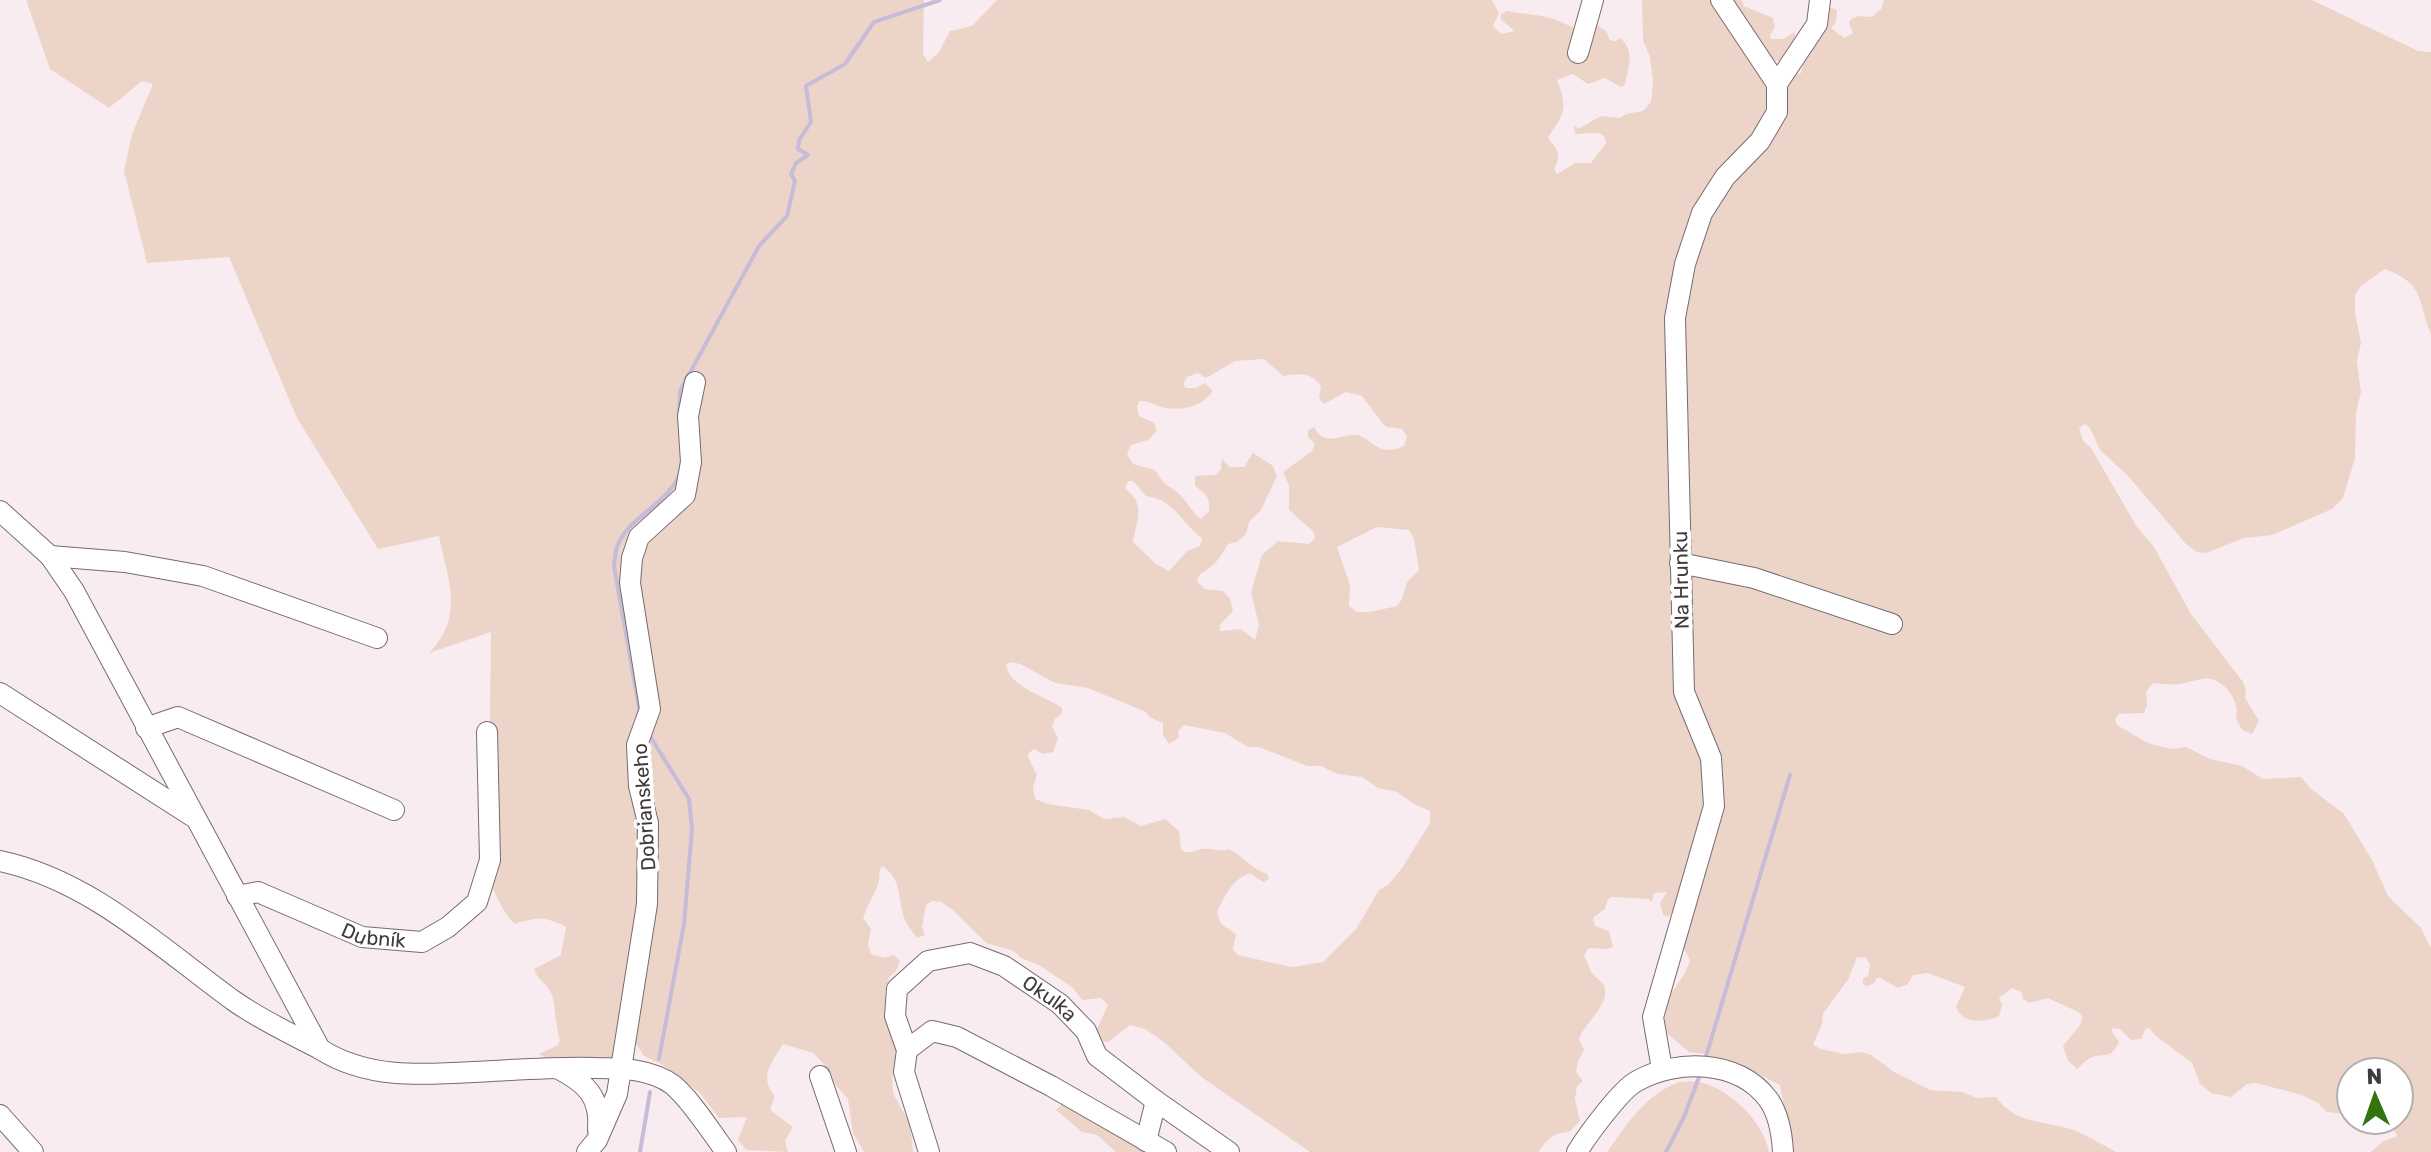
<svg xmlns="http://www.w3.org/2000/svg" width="2431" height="1152" font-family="Rubik,sans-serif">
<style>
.green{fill:#ecd5c8;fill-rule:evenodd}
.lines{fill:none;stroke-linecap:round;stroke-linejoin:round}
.stream{stroke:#c6bbd8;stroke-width:4}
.minor-casing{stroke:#776b6f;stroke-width:22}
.minor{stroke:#fff;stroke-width:20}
.labels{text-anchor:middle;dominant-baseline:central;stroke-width:8;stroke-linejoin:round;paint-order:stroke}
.street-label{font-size:20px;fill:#3f3a3b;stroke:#fff}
</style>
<rect width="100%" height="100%" fill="#f9ecf0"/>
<g class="green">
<path d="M 26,0 L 924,0 L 923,54 L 928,62 L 939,52 L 950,31 L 972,26 L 997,0 L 1492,0 L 1499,13 L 1493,26 L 1501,34 L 1515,31 L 1501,20 L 1501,14 L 1507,11 C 1522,14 1539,14 1553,19 C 1573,25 1574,34 1597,25 L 1606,31 L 1610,40 L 1615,41 L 1620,38 C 1636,50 1628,68 1625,85 L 1621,87 L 1605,78 L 1588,84 L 1573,74 L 1557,80 C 1568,109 1565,112 1548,138 C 1558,150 1562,155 1554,169 L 1557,174 L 1575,163 L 1591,163 L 1606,143 L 1604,136 L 1599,133 L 1575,134 L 1574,125 L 1578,129 L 1601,116 L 1620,118 L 1626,114 L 1643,111 L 1651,102 L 1653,82 L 1650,57 L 1643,40 L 1642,0 L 1742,0 L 1744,6 L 1773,18 L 1775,27 L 1770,35 L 1771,39 L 1783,39 L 1795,32 L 1796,42 L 1781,62 L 1770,59 L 1788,78 L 1801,73 L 1806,51 L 1829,7 L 1837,10 L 1836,22 L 1831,28 L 1844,38 L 1853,33 L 1849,23 L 1851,19 L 1859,16 L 1872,17 L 1881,9 L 1884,0 L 2312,0 L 2418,51 L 2431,52 L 2431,334 C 2417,300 2425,284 2385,269 L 2361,286 L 2355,295 L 2355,313 L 2361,343 L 2357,361 L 2361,392 L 2356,413 L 2355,458 L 2343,498 L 2332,509 L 2272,535 L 2244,538 L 2206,553 L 2197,552 L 2186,544 L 2129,477 L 2100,450 L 2090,428 L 2085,424 L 2079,428 L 2083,441 L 2091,448 L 2137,527 L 2154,547 L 2191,614 L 2243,682 L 2246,690 L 2245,698 L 2259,721 L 2252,734 L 2242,730 L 2236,719 C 2240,703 2228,684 2211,679 C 2202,677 2189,683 2179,684 C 2171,685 2162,684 2153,683 L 2146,692 L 2147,705 L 2144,713 L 2119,714 L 2115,719 L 2117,725 L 2148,743 L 2171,749 L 2186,747 L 2210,759 L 2242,766 L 2263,779 L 2301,777 L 2310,788 L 2344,814 L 2372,860 L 2388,896 L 2421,928 L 2431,948 L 2431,1152 L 2371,1152 L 2382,1142 L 2397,1136 C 2391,1119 2368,1122 2352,1120 L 2399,1120 L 2399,1072 L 2351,1072 L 2351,1120 L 2344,1114 L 2327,1112 L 2318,1103 L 2302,1095 L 2256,1083 L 2247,1084 L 2231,1097 L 2211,1093 L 2200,1084 L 2192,1063 L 2156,1036 L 2150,1029 L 2146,1028 L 2141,1039 L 2131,1040 L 2120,1029 L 2113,1028 L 2111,1030 L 2119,1042 C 2109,1063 2104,1050 2089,1059 C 2084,1061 2081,1066 2077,1069 L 2068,1061 L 2063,1046 L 2081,1024 L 2082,1016 L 2078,1012 L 2048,998 L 2029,1003 L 2023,999 L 2021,992 L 2012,988 L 1999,998 L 2002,1005 L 1999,1016 C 1985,1023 1962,1024 1956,1007 L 1965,987 L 1928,973 L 1913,975 L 1908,984 L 1898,988 L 1878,977 L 1873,984 L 1866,986 L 1863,984 L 1863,978 L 1868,976 L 1870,965 L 1866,958 L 1857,957 L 1849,978 L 1823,1014 L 1822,1024 L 1813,1045 L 1821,1049 L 1845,1054 L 1861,1052 L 1871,1055 L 1894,1072 L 1930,1090 L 1962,1092 L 1977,1098 L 1996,1097 C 2017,1126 2046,1120 2076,1131 C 2090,1137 2103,1145 2116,1152 L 1793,1152 L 1780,1085 L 1742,1066 L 1727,1065 L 1707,1054 L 1689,1052 L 1662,1029 C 1665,1021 1668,1001 1670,996 C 1677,983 1686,975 1690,960 L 1679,939 L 1675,909 L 1668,917 L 1663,915 L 1660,903 L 1667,892 L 1654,893 L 1652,902 L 1648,899 L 1612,897 L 1608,899 L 1605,909 L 1593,918 L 1595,926 L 1609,931 L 1613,947 L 1607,949 L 1589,948 L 1584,955 C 1587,961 1589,968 1592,973 C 1596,978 1603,982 1605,988 C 1609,1005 1584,1024 1579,1039 L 1584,1050 L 1578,1061 L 1576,1072 L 1583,1081 L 1577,1086 L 1575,1099 L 1580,1121 L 1569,1132 C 1552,1133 1548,1139 1538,1152 L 1310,1152 L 1200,1076 L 1164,1042 L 1145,1029 L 1130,1025 L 1108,1042 L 1104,1042 L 1096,1031 L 1108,1005 L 1101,998 L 1082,1000 L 1073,988 L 1039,965 L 1021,958 L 1014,951 L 986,943 L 953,910 L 941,902 L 932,901 L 926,905 L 922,927 L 925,935 L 917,938 C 913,932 908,927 905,920 C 897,899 903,879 882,866 C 877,873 881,878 878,885 C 873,896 867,906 863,918 L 871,929 L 868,945 L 871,954 L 884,958 L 894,955 L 900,961 L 896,971 L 889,977 L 885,994 L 897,1045 L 892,1077 L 893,1093 L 910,1124 L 913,1152 L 864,1152 L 853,1133 L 848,1099 L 833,1082 L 824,1064 L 813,1053 L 783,1044 C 772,1063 758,1076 775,1096 L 770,1110 L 793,1127 L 785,1141 L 788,1152 L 746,1150 L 738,1140 L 747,1117 L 719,1118 L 700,1093 L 661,1064 L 644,1056 L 633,1039 L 614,1059 L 557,1065 L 539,1054 L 558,1045 L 560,1040 C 555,1025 556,1010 552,995 C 548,984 537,980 534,969 L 561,955 L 566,927 C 545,916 537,917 515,924 C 501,911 497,895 488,879 L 491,632 L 429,653 C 465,615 448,582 439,536 L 378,549 L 297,418 L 229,257 L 147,263 L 124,171 L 132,134 L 153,84 L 142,81 L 109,108 L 50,69 ZM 1264,359 L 1283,376 C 1299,373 1311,372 1321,386 L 1319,398 L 1324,404 L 1346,392 L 1362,396 L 1383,424 L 1387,427 L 1402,429 L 1407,436 L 1404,446 C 1377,459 1372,436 1355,435 C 1338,435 1325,447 1314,427 L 1308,430 L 1308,437 L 1315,444 L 1312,451 L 1283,472 L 1289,486 L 1289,510 L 1314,532 L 1315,538 L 1309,544 L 1278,541 L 1262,555 L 1251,592 L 1259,625 L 1255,640 L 1241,629 L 1220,631 L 1220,625 L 1233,611 L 1230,599 L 1223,591 L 1204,589 L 1197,581 L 1200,574 C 1214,567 1220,558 1228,544 L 1237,542 L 1246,534 L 1249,522 L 1261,510 L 1277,476 L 1273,466 L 1253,453 L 1244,467 L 1229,467 L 1222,459 L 1221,469 L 1216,475 L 1195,476 L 1195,486 C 1206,494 1210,497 1209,511 L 1201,519 C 1192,512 1190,506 1183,498 C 1173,486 1166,489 1155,470 L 1133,464 L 1127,454 L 1131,445 L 1148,440 L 1157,431 L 1154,423 L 1139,416 L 1137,407 L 1139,401 C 1149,400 1156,406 1165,408 C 1183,411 1203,406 1213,391 L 1205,383 L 1196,388 L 1186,388 L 1183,384 L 1187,377 L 1198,373 L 1206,378 L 1235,361 ZM 1128,481 L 1133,481 L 1146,496 C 1175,500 1181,523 1202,538 L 1200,546 L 1187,551 L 1169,571 L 1156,564 L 1133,542 C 1137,517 1146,506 1125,488 ZM 1377,527 L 1409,530 L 1414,539 L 1419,570 L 1407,582 L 1402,599 L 1397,606 L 1370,612 L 1357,612 L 1349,606 L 1350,585 L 1337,547 ZM 1010,662 L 1020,664 L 1055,683 L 1088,688 L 1146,712 L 1149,717 L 1163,723 L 1163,735 L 1169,744 L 1179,738 L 1178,731 L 1184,725 L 1225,733 L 1248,747 L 1259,747 L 1307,766 L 1321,766 L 1337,774 L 1362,777 L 1378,788 L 1397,792 L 1414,804 L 1430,811 L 1430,823 L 1402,868 L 1388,885 L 1379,890 L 1356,929 L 1323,962 L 1291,967 L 1238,955 L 1233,949 L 1236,934 L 1221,924 L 1217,912 C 1226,895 1231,880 1250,873 L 1263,882 L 1269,879 L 1267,874 C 1251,869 1244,856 1229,849 C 1220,853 1213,848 1203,849 C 1196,850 1192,853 1184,852 L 1181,848 L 1179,831 L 1165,819 L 1141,826 L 1124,817 L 1104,819 L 1089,810 L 1048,804 L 1035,799 L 1033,787 L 1037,775 L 1028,757 L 1029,753 L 1034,749 L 1043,754 L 1053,752 L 1058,738 L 1052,726 L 1055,719 L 1062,713 L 1062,708 C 1043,695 1011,688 1006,665 Z"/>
<path d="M 1679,1082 C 1685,1082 1693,1081 1699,1082 C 1729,1088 1764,1122 1769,1152 L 1607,1152 C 1627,1124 1646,1094 1679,1082 Z"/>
<path d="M 1065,1102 L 1161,1152 L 1116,1152 L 1097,1135 L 1082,1132 L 1056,1110 Z"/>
</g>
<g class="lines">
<g class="stream">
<path d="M 679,416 L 680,391 L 759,246 L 787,216 L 795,181 L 791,174 L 796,163 L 808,155 L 798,149 L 799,140 L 811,122 L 806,86 L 845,64 L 874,22 L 940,0"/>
<path d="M 640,713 L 614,566 C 615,560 615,553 617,547 C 628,516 667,506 680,473"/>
<path d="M 650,736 L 689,799 L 692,829 L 684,924 L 659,1059"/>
<path d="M 1705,1060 L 1790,775"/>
<path d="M 640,1152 L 650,1092"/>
<path d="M 1666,1152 L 1684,1117 L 1701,1072"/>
</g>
<g class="minor-casing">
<g id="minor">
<path d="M 1578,53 L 1593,0"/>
<path d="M 1777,84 L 1817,24 L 1820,0"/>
<path d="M 0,511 L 50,556 L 74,591 L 320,1049 C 371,1082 434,1074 492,1071 C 527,1069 561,1067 596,1068 C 621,1068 652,1069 673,1085 C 692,1101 711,1132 726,1152"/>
<path d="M 50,556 L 125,562 L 203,576 L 377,638"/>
<path d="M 1680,563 L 1754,578 L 1892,624"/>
<path d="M 0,693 L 192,816"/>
<path d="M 146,728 L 178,717 L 394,810"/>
<path d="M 0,861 C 90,880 161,948 234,1001 C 261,1020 291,1034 320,1049"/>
<path id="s1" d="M 237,896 L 258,892 L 362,937 L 422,942 L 448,927 L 477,902 L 490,860 L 487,732"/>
<path d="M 907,1050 L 932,1031 L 957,1037 L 1051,1086 L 1166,1152"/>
<path d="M 559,1069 C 586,1083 601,1097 598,1130"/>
<path d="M 1662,1069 L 1653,1017 L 1714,806 L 1711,758 L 1684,692 L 1675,318 L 1685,264 L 1702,213 L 1725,177 L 1760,141 L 1777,112 L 1777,84 L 1721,0"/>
<path d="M 820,1076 L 846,1152"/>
<path d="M 0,1115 L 33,1152"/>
<path d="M 1146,1141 L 1156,1101"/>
<path d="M 587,1152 L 597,1140 L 617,1094 L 647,904 L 648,823 L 639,786 L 637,745 L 650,709 L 630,583 L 632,558 L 639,537 L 685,495 L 691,462 L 688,416 L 695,382"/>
<path id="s2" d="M 929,1152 L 904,1072 L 907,1050 L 895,1016 L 897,989 L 928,961 L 970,953 L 1004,966 L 1060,1004 L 1086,1031 L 1097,1056 L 1156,1101 L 1229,1152"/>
<path d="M 1577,1152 C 1587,1136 1621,1089 1637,1081 C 1676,1059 1738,1059 1768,1099 C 1779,1114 1782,1134 1783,1152"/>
</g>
</g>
<use href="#minor" class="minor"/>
</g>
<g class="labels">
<g class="street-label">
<text transform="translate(1681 580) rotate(-91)">Na Hrunku</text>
<text transform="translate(644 807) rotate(-94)">Dobrianskeho</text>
<text stroke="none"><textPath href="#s1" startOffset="146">Dubník</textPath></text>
<text stroke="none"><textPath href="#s2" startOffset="346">Okulka</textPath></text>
</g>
</g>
<g transform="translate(2375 1096) rotate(358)"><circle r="38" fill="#ffffff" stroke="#b2b0b1" stroke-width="2"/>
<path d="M0-6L14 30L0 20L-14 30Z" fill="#33740f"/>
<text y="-12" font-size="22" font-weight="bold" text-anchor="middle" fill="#3f3a3b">N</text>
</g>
</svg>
